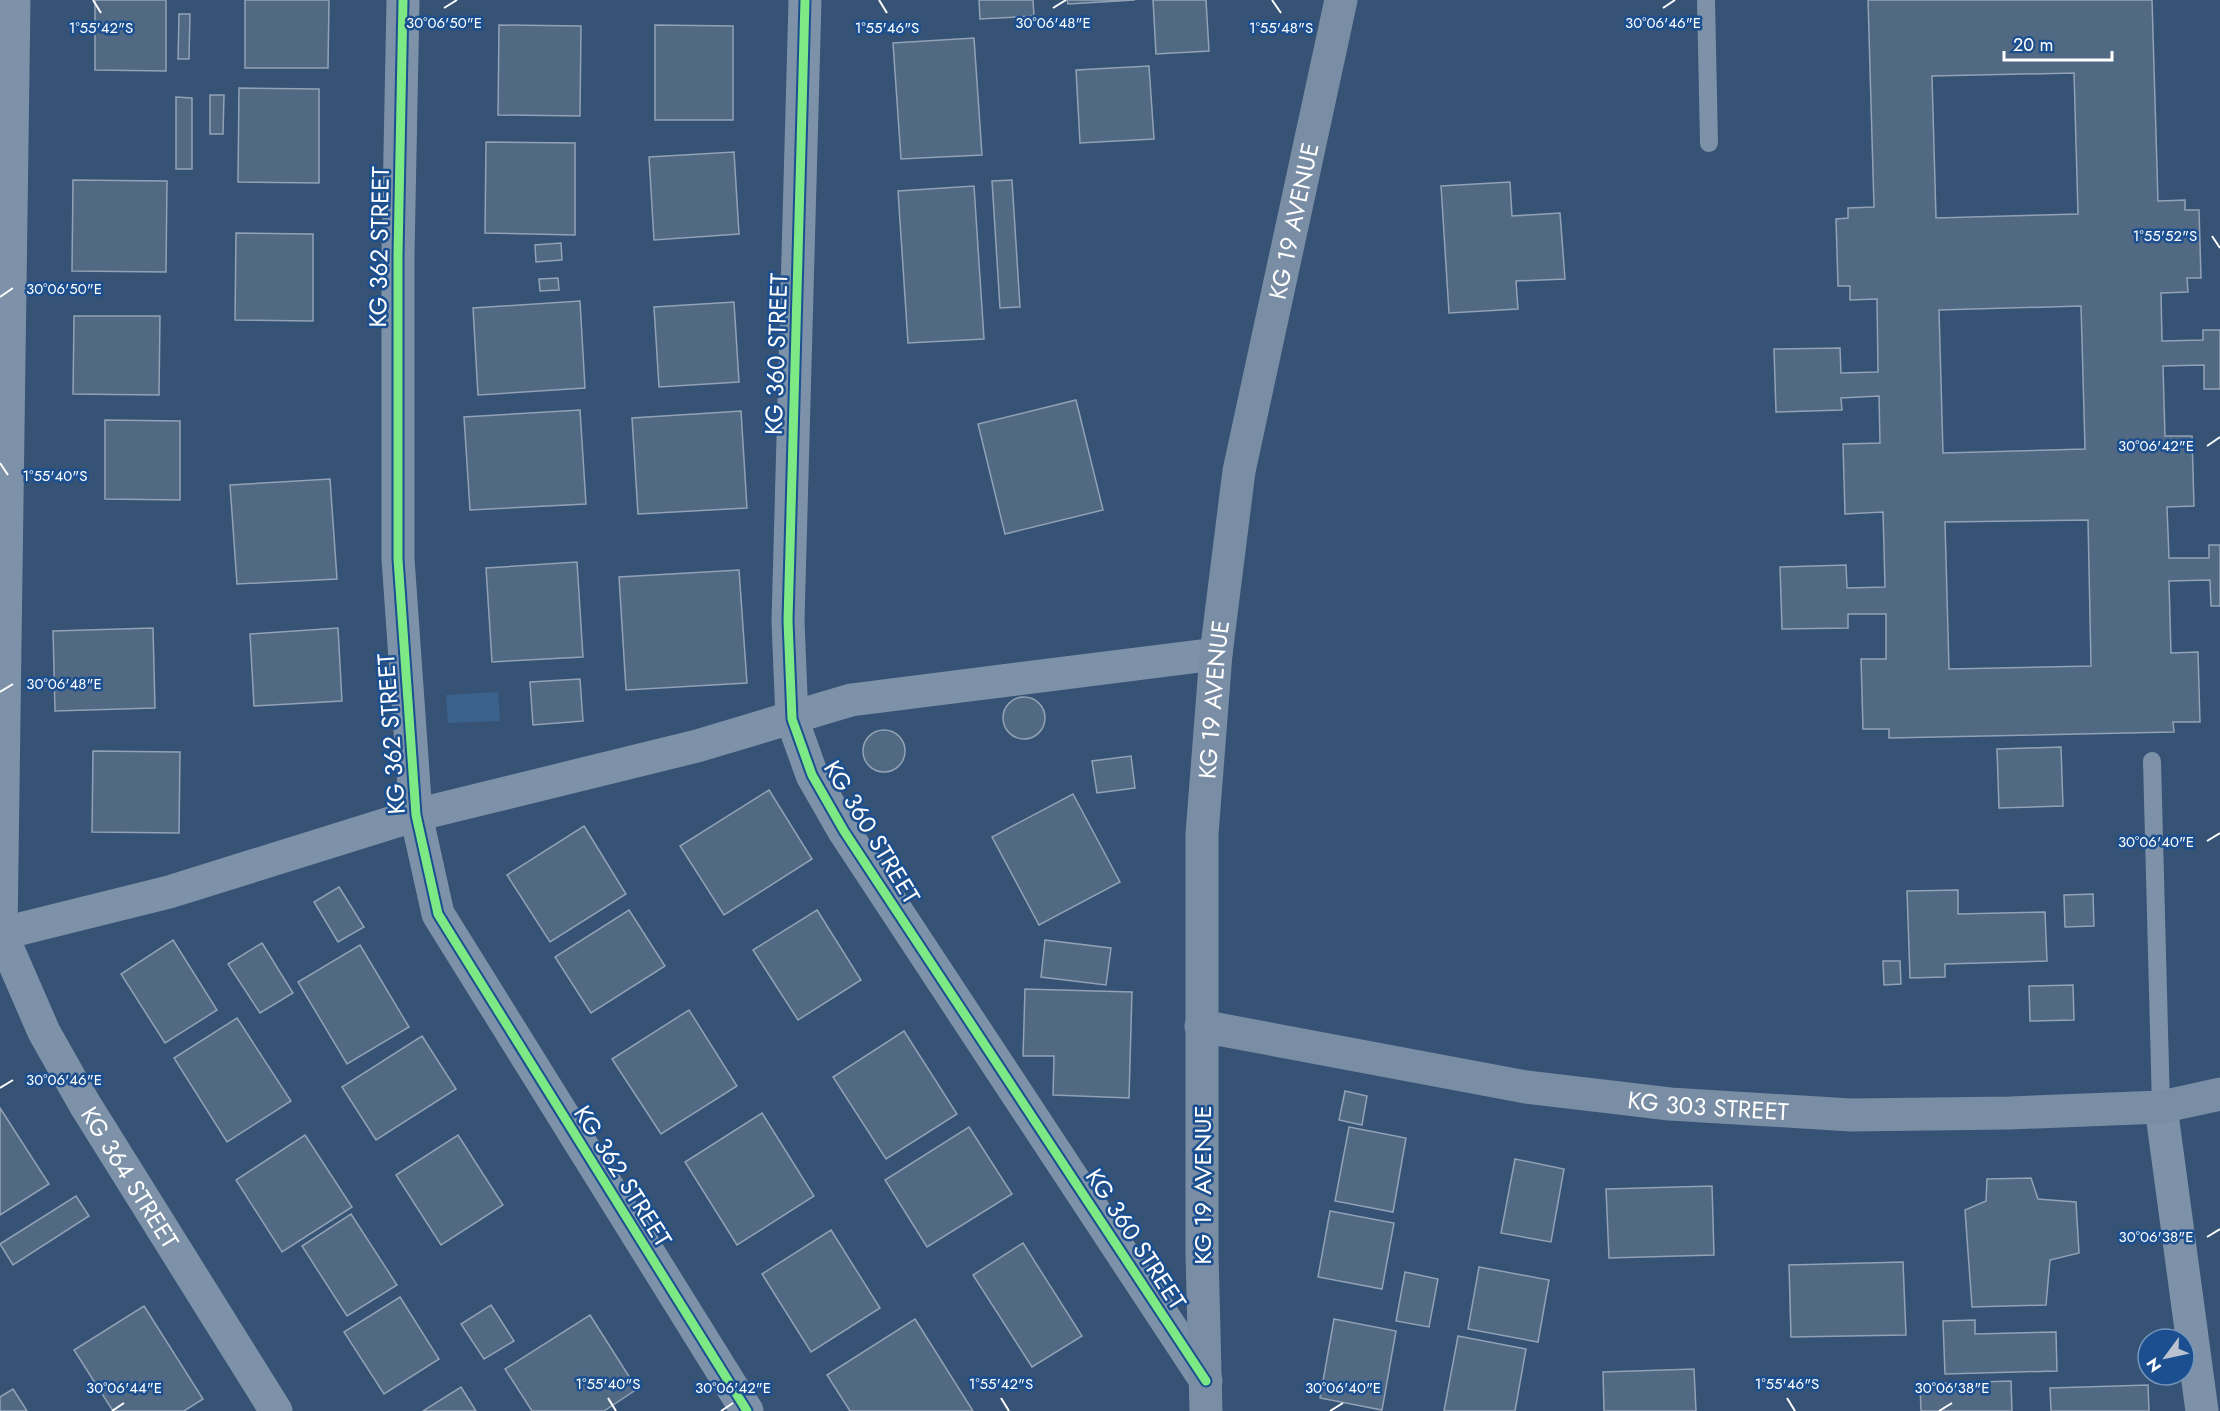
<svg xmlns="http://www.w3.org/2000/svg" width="2220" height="1411" font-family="Jost,sans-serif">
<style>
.water{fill:#3b618d}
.building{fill:#526984;stroke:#92a2b6;stroke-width:1.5;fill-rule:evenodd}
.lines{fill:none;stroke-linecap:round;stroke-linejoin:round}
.lane{stroke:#7d92a8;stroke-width:18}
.street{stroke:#7d92a8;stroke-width:33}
.secondary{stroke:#798da4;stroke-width:33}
.cycleway-casing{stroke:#1b4f8f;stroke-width:13}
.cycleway{stroke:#7ce984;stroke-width:9}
.ticks{fill:none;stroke:#fff;stroke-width:2}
.labels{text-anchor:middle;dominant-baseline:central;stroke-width:5;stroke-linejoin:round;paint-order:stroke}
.street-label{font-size:24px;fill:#fff;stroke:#1b4f8f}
.ticks-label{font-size:15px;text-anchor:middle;fill:#fff;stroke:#1b4f8f;stroke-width:5;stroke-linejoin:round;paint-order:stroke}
</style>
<rect width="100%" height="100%" fill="#365274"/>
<path class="water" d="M 498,692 L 500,721 L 448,723 L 446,695 Z"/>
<g class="building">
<path d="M 95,0 L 166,0 L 166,71 L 95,70 Z"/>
<path d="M 245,0 L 329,0 L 328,68 L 245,68 Z"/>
<path d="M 979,0 L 1033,0 L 1034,16 L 980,19 Z"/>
<path d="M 1067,0 L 1135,0 L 1068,4 Z"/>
<path d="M 1153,0 L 1206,0 L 1209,51 L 1156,54 Z"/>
<path d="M 1868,0 L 2152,0 L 2158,201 L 2185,200 L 2185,210 L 2199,210 L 2201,278 L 2187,278 L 2188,292 L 2161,293 L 2162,341 L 2203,340 L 2203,330 L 2220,330 L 2220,389 L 2204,389 L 2204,365 L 2163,366 L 2165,436 L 2192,436 L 2194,506 L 2167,507 L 2169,558 L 2209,558 L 2209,545 L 2220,545 L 2220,606 L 2211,606 L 2210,580 L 2169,581 L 2171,653 L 2198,652 L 2200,722 L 2173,722 L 2174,732 L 1889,738 L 1889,729 L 1863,729 L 1861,659 L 1886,659 L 1886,614 L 1848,614 L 1848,628 L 1782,629 L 1780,567 L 1846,565 L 1847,588 L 1885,587 L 1883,512 L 1845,514 L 1843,444 L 1880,443 L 1879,396 L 1841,398 L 1842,410 L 1776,412 L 1774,349 L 1840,348 L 1841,373 L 1878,372 L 1877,299 L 1850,300 L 1850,286 L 1838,286 L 1836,219 L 1848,218 L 1848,208 L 1874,207 ZM 2074,73 L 2078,214 L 1936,218 L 1932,76 ZM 2081,306 L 2085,449 L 1943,453 L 1939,310 ZM 2088,520 L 2091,666 L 1949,669 L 1945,522 Z"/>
<path d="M 179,14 L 190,14 L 189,59 L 178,59 Z"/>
<path d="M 499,25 L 581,26 L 580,116 L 498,115 Z"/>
<path d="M 655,25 L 733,26 L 733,120 L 655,120 Z"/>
<path d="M 974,38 L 982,155 L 901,159 L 893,43 Z"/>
<path d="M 1149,66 L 1154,139 L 1080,143 L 1076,70 Z"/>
<path d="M 239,88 L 319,89 L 319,183 L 238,182 Z"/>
<path d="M 210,95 L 224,95 L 223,134 L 210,134 Z"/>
<path d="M 176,97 L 192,98 L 192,169 L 176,169 Z"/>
<path d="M 486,142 L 575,143 L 575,235 L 485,233 Z"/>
<path d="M 734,152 L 739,234 L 654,240 L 649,157 Z"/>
<path d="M 73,180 L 167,181 L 166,272 L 72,271 Z"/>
<path d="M 1012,180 L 1020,307 L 1000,308 L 992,181 Z"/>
<path d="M 1510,182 L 1512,216 L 1560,213 L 1565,279 L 1516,281 L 1518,309 L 1449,313 L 1441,186 Z"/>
<path d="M 974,186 L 984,339 L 908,343 L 898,191 Z"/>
<path d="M 236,233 L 313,234 L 313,321 L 235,320 Z"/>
<path d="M 561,243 L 562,260 L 536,262 L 535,245 Z"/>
<path d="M 558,278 L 559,290 L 540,291 L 539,279 Z"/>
<path d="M 580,301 L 585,388 L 478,395 L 473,308 Z"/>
<path d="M 734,302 L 739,382 L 659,387 L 654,307 Z"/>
<path d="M 74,316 L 160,316 L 159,395 L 73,394 Z"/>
<path d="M 1076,400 L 1103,510 L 1005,534 L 978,424 Z"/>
<path d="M 580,410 L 586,504 L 470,510 L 464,417 Z"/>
<path d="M 741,411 L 747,508 L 638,514 L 632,418 Z"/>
<path d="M 105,420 L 180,421 L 180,500 L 105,499 Z"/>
<path d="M 330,479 L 337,579 L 237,584 L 230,485 Z"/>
<path d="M 577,562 L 583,657 L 492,662 L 486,568 Z"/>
<path d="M 739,570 L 747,683 L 626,690 L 619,577 Z"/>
<path d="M 153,628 L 155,708 L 55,711 L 53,631 Z"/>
<path d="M 338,628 L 342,701 L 254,706 L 250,634 Z"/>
<path d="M 580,679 L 583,721 L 533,725 L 530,682 Z"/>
<circle cx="1024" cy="718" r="21"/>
<circle cx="884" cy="751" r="21"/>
<path d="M 2061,747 L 2063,806 L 1999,808 L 1997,749 Z"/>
<path d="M 93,751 L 180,752 L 179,833 L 92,832 Z"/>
<path d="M 1131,756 L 1135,788 L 1097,793 L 1092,761 Z"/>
<path d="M 769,790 L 812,859 L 724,915 L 680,846 Z"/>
<path d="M 1073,794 L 1120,882 L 1039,925 L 992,837 Z"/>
<path d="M 584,826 L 626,894 L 550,942 L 507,875 Z"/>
<path d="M 339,887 L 364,927 L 338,942 L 314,902 Z"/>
<path d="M 1958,890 L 1958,914 L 2045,912 L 2047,961 L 1945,964 L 1945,977 L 1910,978 L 1907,891 Z"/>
<path d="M 2093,894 L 2094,926 L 2065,927 L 2064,895 Z"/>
<path d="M 629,910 L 665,966 L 591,1013 L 555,957 Z"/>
<path d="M 817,910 L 861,980 L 798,1020 L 753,950 Z"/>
<path d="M 173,940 L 217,1010 L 165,1043 L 121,974 Z"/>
<path d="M 1045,940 L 1111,948 L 1106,985 L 1041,977 Z"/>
<path d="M 262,943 L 293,993 L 260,1013 L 228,964 Z"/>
<path d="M 360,945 L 409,1027 L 347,1064 L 298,982 Z"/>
<path d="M 1883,961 L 1900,961 L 1901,984 L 1884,985 Z"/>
<path d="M 2073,985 L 2074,1020 L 2030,1021 L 2029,986 Z"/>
<path d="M 1025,989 L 1132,992 L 1129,1098 L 1053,1095 L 1054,1056 L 1023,1056 Z"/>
<path d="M 689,1010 L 737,1086 L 661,1134 L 612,1059 Z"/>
<path d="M 237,1018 L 291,1101 L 227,1142 L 174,1058 Z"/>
<path d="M 904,1031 L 957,1114 L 886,1159 L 833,1077 Z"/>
<path d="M 422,1036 L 456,1089 L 376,1140 L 342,1087 Z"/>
<path d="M 1345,1091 L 1367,1096 L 1362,1125 L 1339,1120 Z"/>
<path d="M 0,1108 L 49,1184 L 0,1215 Z"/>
<path d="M 762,1113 L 814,1196 L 737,1245 L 685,1162 Z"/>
<path d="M 969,1127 L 1012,1194 L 927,1247 L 885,1180 Z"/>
<path d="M 1349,1127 L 1406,1138 L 1393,1212 L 1335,1201 Z"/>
<path d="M 305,1135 L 352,1207 L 282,1252 L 236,1180 Z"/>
<path d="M 458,1135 L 503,1205 L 441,1245 L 396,1175 Z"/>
<path d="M 1515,1159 L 1564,1169 L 1551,1242 L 1501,1233 Z"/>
<path d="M 2031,1178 L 2038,1199 L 2076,1202 L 2079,1253 L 2050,1260 L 2046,1305 L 1972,1307 L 1965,1210 L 1986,1201 L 1987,1179 Z"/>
<path d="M 1712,1186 L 1714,1255 L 1609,1258 L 1606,1189 Z"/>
<path d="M 76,1196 L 89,1216 L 13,1265 L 0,1244 Z"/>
<path d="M 1330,1211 L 1394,1223 L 1382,1289 L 1318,1277 Z"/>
<path d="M 351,1214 L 397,1285 L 347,1316 L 302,1246 Z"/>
<path d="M 831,1230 L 880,1308 L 811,1352 L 762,1274 Z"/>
<path d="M 1023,1243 L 1082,1336 L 1032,1367 L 973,1275 Z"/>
<path d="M 1903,1262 L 1906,1335 L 1791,1337 L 1789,1265 Z"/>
<path d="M 1479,1267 L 1549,1280 L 1538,1342 L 1468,1329 Z"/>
<path d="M 1405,1272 L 1438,1279 L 1429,1327 L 1396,1321 Z"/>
<path d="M 400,1297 L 439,1359 L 384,1394 L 344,1332 Z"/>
<path d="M 491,1305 L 514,1341 L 484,1359 L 461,1324 Z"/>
<path d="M 144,1306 L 203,1399 L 184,1411 L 113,1411 L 74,1350 Z"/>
<path d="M 590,1315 L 637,1389 L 604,1411 L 532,1411 L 505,1369 Z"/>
<path d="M 915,1319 L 973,1411 L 850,1411 L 827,1375 Z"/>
<path d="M 1334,1319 L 1396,1331 L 1382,1410 L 1320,1398 Z"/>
<path d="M 1975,1320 L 1975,1334 L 2056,1332 L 2057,1371 L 1945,1374 L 1943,1321 Z"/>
<path d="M 1458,1336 L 1526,1349 L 1515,1411 L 1444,1411 Z"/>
<path d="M 1694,1369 L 1696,1411 L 1604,1411 L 1603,1372 Z"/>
<path d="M 2011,1381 L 2012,1411 L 1921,1411 L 1920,1384 Z"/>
<path d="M 2148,1385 L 2149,1411 L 2051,1411 L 2050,1388 Z"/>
<path d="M 461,1387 L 476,1411 L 423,1411 Z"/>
<path d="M 13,1389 L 27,1411 L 0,1411 L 0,1397 Z"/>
</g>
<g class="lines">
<g class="lane">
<path d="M 1706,0 L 1709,143"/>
<path d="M 2152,761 L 2161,1107"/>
</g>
<g class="street">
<path id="s1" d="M 14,0 L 1,933 L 44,1032 L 84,1103 L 276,1411"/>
<path d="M 403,0 L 398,255 L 398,559 L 416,815 L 438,914 L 747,1411"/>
<path d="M 805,0 L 788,621 L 792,719 L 812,775 L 844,831 L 1206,1381"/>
<path d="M 0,934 L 169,892 L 416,815 L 697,746 L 851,700 L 1216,654"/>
<path d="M 2161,1107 L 2202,1411"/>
</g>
<g class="secondary">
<path id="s2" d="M 1201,1026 L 1526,1087 L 1670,1104 L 1851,1115 L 2010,1113 L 2161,1107 L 2220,1094"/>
<path id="s3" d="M 1206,1411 L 1202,1254 L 1202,834 L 1216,654 L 1239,471 L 1341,0"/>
</g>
<g class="cycleway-casing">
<g id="cycleway">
<path d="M 403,0 L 398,255 L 398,559 L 416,815 L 438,914 L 747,1411"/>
<path d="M 805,0 L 788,621 L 792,719 L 812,775 L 844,831 L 1206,1381"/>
</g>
</g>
<use href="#cycleway" class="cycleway"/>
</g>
<path class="ticks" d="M 93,0 L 101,13M 879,0 L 887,13M 1272,0 L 1281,13M 444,8 L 457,0M 1053,8 L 1066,0M 1663,8 L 1675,0M 2212,236 L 2220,248M 0,297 L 13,288M 2207,446 L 2220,437M 0,463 L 8,475M 0,692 L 13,684M 2207,841 L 2220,833M 0,1088 L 13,1080M 2207,1237 L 2220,1229M 608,1398 L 616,1411M 1001,1398 L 1009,1411M 1787,1398 L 1795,1411M 112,1411 L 124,1403M 721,1411 L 733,1403M 1330,1411 L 1343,1403M 1939,1411 L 1952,1403"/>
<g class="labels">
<g class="street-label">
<text stroke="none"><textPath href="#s3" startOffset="1198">KG 19 AVENUE</textPath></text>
<text transform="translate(379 247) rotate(-89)">KG 362 STREET</text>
<text transform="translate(776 354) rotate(-88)">KG 360 STREET</text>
<text stroke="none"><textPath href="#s3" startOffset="712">KG 19 AVENUE</textPath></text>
<text transform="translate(391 734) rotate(-94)">KG 362 STREET</text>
<text transform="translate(872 832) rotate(59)">KG 360 STREET</text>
<text stroke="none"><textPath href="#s2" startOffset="514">KG 303 STREET</textPath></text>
<text transform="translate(623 1176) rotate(58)">KG 362 STREET</text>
<text stroke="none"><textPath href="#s1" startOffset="1210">KG 364 STREET</textPath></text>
<text transform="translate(1202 1185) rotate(-90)">KG 19 AVENUE</text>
<text transform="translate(1136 1239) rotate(57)">KG 360 STREET</text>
</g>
</g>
<g class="ticks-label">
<text x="444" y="28">30°06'50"E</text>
<text x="1053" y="28">30°06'48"E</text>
<text x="1663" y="28">30°06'46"E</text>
<text x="887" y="33">1°55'46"S</text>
<text x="101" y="33">1°55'42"S</text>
<text x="1281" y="33">1°55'48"S</text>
<text x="2165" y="241">1°55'52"S</text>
<text x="64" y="294">30°06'50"E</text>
<text x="2156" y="451">30°06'42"E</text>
<text x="55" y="481">1°55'40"S</text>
<text x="64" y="689">30°06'48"E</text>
<text x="2156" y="847">30°06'40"E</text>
<text x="64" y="1085">30°06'46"E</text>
<text x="2156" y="1242">30°06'38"E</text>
<text x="608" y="1389">1°55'40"S</text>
<text x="1001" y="1389">1°55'42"S</text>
<text x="1787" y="1389">1°55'46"S</text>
<text x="124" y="1393">30°06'44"E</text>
<text x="733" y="1393">30°06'42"E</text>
<text x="1343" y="1393">30°06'40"E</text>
<text x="1952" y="1393">30°06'38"E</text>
</g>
<g transform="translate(2166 1357) rotate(237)"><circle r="28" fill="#1b4f8f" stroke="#7695bc" stroke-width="1.5"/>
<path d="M0-4.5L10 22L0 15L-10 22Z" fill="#b9c2ce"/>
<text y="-9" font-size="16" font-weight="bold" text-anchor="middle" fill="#ffffff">N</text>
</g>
<path d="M2004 51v9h108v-9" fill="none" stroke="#ffffff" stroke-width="3"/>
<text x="2013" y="51" font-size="18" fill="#ffffff" stroke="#1b4f8f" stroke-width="4.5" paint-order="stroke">20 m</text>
</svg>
